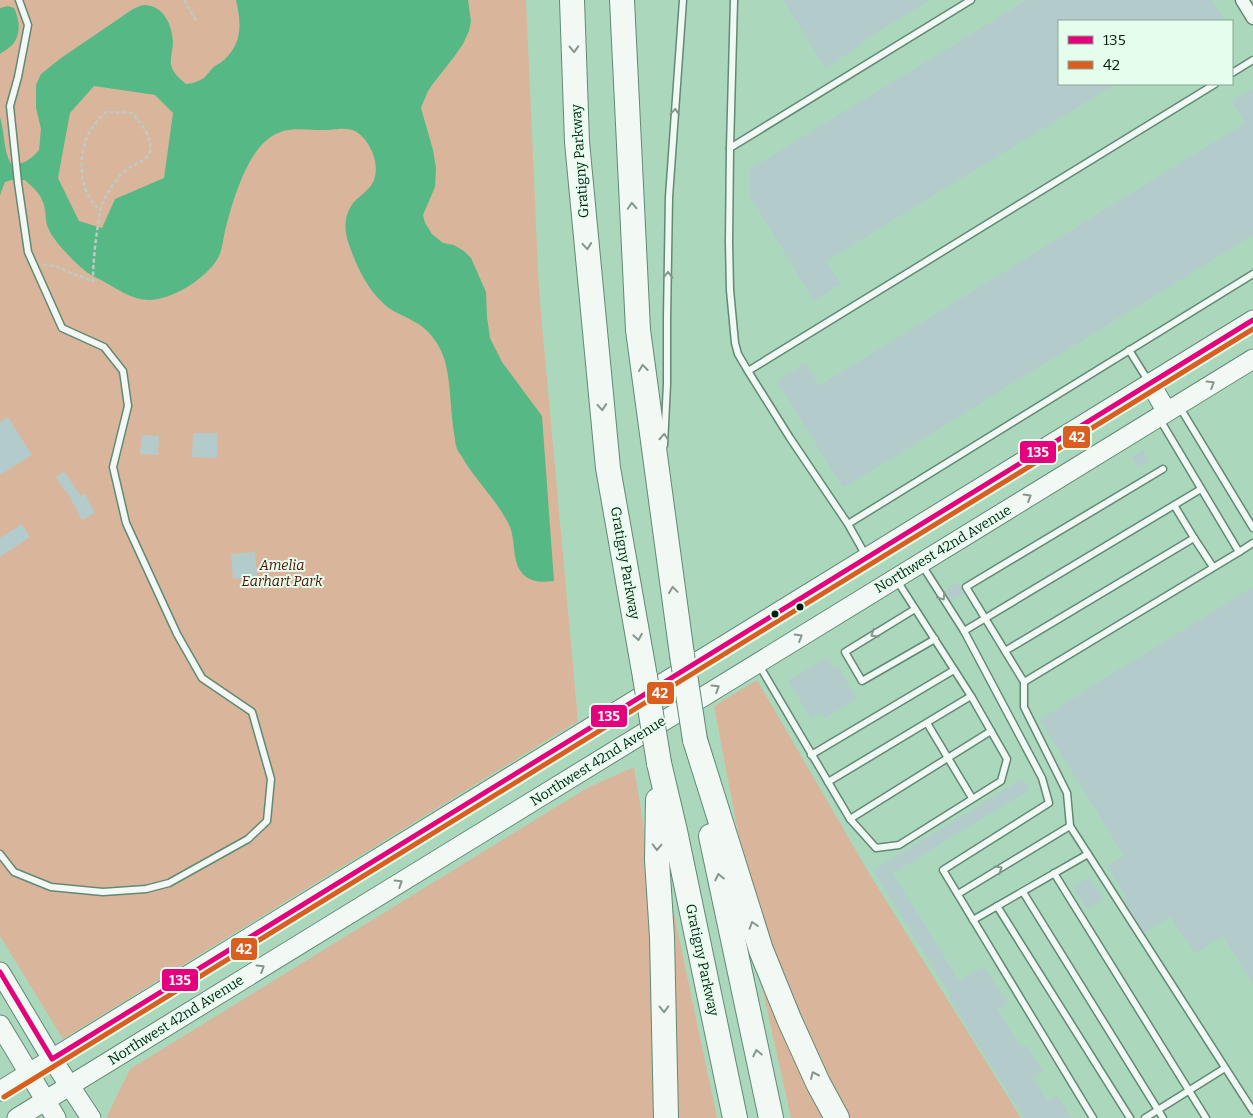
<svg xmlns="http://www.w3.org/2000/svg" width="1253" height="1118" font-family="Bitter,serif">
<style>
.green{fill:#d9b69b}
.water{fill:#56b985;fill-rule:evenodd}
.building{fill:#b4cbcc}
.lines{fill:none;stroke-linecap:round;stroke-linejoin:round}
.lane-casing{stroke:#628974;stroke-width:9}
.street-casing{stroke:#628974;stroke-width:15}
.secondary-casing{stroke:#628974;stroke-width:21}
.highway-casing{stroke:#628974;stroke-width:26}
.path{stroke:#becbc3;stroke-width:2.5;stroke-dasharray:4 2.5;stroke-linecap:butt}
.lane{stroke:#f2f9f5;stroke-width:6}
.street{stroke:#f2f9f5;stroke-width:12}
.secondary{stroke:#f2f9f5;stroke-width:19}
.highway{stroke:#f2f9f5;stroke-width:24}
.highway-bridge-casing{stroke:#628974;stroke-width:26;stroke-linecap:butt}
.highway-bridge{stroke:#f2f9f5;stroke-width:24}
.bus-1-casing{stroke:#e5fded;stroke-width:9}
.bus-2-casing{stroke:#e5fded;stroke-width:9}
.bus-1{stroke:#e5007d;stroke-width:5}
.bus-2{stroke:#da5e20;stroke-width:5}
.oneway{stroke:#85978d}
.bus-dot{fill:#00200e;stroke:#e5fded;stroke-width:2}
.labels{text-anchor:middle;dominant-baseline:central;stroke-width:4;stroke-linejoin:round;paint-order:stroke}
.street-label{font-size:14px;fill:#00200e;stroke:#e5fded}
.park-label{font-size:14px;font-style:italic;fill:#520e00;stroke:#e5fded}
.line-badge{stroke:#e5fded;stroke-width:2}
.badge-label{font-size:14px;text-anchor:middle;font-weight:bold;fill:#fff}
</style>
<rect width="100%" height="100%" fill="#abd8bc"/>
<g class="green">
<path d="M 0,0 L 526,0 L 539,291 L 578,721 L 63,1039 L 0,936 Z"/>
<path d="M 757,680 L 869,873 L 1021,1118 L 850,1118 L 827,1076 L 803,1025 L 776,962 L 756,901 L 740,843 L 714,706 Z"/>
<path d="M 634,767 L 643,822 L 649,887 L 658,1118 L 109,1118 L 107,1116 L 130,1069 L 587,788 Z"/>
<path d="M 669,890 L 717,1118 L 672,1118 Z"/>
<path d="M 757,964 L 832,1118 L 791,1118 Z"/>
</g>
<g class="water">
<path d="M 236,0 L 468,0 L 471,21 L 469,31 L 463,44 L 454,57 L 432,85 L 427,93 L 421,108 L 433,150 L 436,168 L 435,187 L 423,215 L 425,223 L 432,234 L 443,243 L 454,245 L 464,251 L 471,258 L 486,292 L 487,317 L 490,338 L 502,362 L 542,416 L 554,581 C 544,582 533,583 525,576 C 511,564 516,542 510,527 C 499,503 479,484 465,462 C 463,458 459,453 457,449 C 455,444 455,438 454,433 C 450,409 451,384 445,361 C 440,344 428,328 413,321 C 403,315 390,311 382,302 C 366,288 353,259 347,238 C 344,226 345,214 353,203 C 357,198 364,194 368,189 C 381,176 376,155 366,141 C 355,126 345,128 329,130 C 306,131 287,124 268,139 C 246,156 233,200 226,227 C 223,237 223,249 218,258 C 207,278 172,300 149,300 C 131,300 116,288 101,280 C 95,277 88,274 83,269 C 74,262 53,240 49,230 C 44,221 47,209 42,200 C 39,192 31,186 25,180 L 12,180 L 5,182 L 1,192 L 0,196 L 0,117 C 5,133 3,150 11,164 C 23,166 32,158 39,150 L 41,129 L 36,108 L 36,85 L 41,74 L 61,58 L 133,9 C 136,8 141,5 144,5 C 164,5 172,25 173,42 C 173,49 170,58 171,65 C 173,73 180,79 186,84 C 191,84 199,81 204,78 C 208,74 211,69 215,66 C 218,64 222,62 225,59 C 243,42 241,22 236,0 ZM 94,86 L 155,95 L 173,113 L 164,178 L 115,199 L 102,228 L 79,221 L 58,178 L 70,113 Z"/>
<path d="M 8,6 L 14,8 C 19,19 22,33 13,44 C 10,48 4,51 0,54 L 0,8 Z"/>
</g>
<g class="building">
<path d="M 783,0 L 930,0 L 863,41 L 864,43 L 825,68 Z"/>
<path d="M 1027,0 L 1212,0 L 1225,21 L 1059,21 L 1059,84 L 1116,84 L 826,261 L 841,284 L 814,301 L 750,196 L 750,169 Z"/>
<path d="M 1253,89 L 1253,235 L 843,488 L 777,381 L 806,363 L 819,386 L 1245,123 L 1232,102 Z"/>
<path d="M 8,417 L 32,455 L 0,475 L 0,422 Z"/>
<path d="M 193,433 L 218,433 L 217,458 L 192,457 Z"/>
<path d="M 142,435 L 159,436 L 158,455 L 140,454 Z"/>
<path d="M 1143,450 L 1149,461 L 1138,467 L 1132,456 Z"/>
<path d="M 64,471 L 81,496 L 85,494 L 95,513 L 82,520 L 66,490 L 65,491 L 56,477 Z"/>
<path d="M 22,524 L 30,537 L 0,557 L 0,538 Z"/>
<path d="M 255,552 L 257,577 L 233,579 L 231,554 Z"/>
<path d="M 959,582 L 964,594 L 951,601 L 944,591 Z"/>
<path d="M 1253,587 L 1253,984 L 1223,936 L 1195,954 L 1170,917 L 1144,933 L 1123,899 L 1126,897 L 1107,866 L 1124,856 L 1040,720 L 1100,681 L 1231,601 L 1231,600 Z"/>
<path d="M 827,658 L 833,668 L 838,666 L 857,699 L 825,718 L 822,712 L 811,719 L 788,680 Z"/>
<path d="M 1022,779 L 1029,790 L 893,873 L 959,981 L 984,966 L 1007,1003 L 997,1009 L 1022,1048 L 1026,1045 L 1043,1071 L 1033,1077 L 1047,1101 L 1057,1095 L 1072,1118 L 1024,1118 L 949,998 L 951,996 L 873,870 Z"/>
<path d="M 1089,877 L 1103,899 L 1087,909 L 1073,887 Z"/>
</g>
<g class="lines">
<g class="lane-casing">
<g id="lane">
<path d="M 734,0 L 730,148 L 729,242 L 730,290 L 735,343 L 738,354 L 748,371 L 790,438 L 848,524 L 866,556"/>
<path d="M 1232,73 L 1253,60"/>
<path d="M 730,148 L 971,0"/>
<path d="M 1129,350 L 1149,382"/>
<path d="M 748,371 L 1215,84"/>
<path d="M 1179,406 L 1253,528"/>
<path d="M 1159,418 L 1239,552 L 1024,682 L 966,587 L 1163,469"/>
<path d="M 664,445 L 667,384 L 667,318 L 669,197 L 683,0"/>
<path d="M 848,524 L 1253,274"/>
<path d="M 1194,538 L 1213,567"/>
<path d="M 1239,552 L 1253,543"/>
<path d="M 922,565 L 964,631 L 1042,778 L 1049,803 L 943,870 L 1093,1118"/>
<path d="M 915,609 L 845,652 L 862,681 L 935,639"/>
<path d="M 964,631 L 1201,489"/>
<path d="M 1005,651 L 1194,538 L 1174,505"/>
<path d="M 759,665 L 850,819 L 876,848 L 899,845 L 1001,781 L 1007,759 L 971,696 L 896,579"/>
<path d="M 1024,682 L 1024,707 L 1067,793 L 1070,826 L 1253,1111"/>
<path d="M 927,723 L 972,798"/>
<path d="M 811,755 L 954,670"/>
<path d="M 828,782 L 971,696"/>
<path d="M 850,819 L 991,731"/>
<path d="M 0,854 L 14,872 L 51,887 L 103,892 L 146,889 L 169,883 L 248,839 L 267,821 L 271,779 L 252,712 L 202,678 L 177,634 L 126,523 L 113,467 L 128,406 L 123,371 L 104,347 L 62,328 L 28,252 L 18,183 L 10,106 L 18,77 L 28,25 L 19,0"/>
<path d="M 1054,873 L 1206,1118"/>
<path d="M 1023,892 L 1163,1118"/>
<path d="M 958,894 L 1070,826"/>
<path d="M 997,906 L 1130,1118"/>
<path d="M 973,920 L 1088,854"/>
<path d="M 1145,1118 L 1225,1068"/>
</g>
</g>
<g class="street-casing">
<path id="street" d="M 1242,0 L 1253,18"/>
</g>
<g class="secondary-casing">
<g id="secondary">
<path d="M 1150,383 L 1167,412"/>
<path d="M 0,972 L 52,1059 L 91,1118"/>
<path d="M 0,1025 L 56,1118"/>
<path d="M 0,1091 L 1253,320"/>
<path d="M 17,1118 L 1253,359"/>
</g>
</g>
<g class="highway-casing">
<g id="highway">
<path d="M 572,0 L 577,142 L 608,468 L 645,677"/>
<path d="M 622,0 L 638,330 L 682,655"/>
<path d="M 695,740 L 761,950 L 789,1019 L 818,1083 L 837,1118"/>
<path d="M 659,763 L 675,831 L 735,1118"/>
<path d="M 658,800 L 657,860 L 662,937 L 666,1118"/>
<path d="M 711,836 L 771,1118"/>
</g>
</g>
<g class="path">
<path d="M 184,0 L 197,22"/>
<path d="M 43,265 L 56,266 L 68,272 L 93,281 C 93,256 97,230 101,206 C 108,193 114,180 126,170 C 131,165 141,163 146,158 C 159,146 141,122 132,113 L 106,112 C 99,119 91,127 87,137 C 78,160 79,193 100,210"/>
</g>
<use href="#lane" class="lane"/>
<use href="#street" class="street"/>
<use href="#secondary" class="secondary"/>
<use href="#highway" class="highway"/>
<g class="highway-bridge-casing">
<g id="highway-bridge">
<path d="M 682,655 L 695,740"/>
<path d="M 645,677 L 659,763"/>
</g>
</g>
<use href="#highway-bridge" class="highway-bridge"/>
<g class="bus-1-casing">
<path id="bus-1" d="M 0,972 L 52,1059 L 1253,320"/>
</g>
<g class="bus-2-casing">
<path id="bus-2" d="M 4,1097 L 1253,329"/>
</g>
<use href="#bus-1" class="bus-1"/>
<use href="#bus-2" class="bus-2"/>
</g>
<defs><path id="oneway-chevron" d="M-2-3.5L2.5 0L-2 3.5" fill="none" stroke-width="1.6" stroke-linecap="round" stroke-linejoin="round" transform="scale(1.25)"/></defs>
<g class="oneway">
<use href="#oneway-chevron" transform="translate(574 49) rotate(88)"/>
<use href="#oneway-chevron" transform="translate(675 112) rotate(-86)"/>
<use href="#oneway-chevron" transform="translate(632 206) rotate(-93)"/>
<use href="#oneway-chevron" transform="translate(587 246) rotate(85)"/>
<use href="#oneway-chevron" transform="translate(668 275) rotate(-89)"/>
<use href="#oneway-chevron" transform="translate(643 368) rotate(-97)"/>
<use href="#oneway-chevron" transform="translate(1211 384) rotate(-32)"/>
<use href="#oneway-chevron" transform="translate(602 407) rotate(85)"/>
<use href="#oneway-chevron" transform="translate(664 437) rotate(-87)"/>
<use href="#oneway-chevron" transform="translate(1028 497) rotate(-31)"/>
<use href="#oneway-chevron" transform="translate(673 590) rotate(-98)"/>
<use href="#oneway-chevron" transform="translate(942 597) rotate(57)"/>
<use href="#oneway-chevron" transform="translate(874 634) rotate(148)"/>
<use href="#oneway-chevron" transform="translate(638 637) rotate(80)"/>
<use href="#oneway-chevron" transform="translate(799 637) rotate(-31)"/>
<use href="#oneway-chevron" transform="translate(716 688) rotate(-32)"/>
<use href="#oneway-chevron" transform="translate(657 847) rotate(91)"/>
<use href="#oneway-chevron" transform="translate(999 869) rotate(-31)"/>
<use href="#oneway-chevron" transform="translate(719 877) rotate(-102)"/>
<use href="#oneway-chevron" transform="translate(399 883) rotate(-32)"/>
<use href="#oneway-chevron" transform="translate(753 925) rotate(-108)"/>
<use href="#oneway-chevron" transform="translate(261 968) rotate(-32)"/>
<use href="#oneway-chevron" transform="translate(664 1009) rotate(89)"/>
<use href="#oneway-chevron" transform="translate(757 1053) rotate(-102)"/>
<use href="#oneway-chevron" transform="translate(814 1075) rotate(-114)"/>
</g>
<g class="bus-dot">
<circle cx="800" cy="607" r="4.5"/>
<circle cx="775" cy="614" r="4.5"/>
</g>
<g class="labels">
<g class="street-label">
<text transform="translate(580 161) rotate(-94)">Gratigny Parkway</text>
<text transform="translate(943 549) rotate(-31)">Northwest 42nd Avenue</text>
<text transform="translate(625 563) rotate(80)">Gratigny Parkway</text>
<text transform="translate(598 761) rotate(-32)">Northwest 42nd Avenue</text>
<text transform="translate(702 960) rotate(78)">Gratigny Parkway</text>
<text transform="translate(176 1020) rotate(-32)">Northwest 42nd Avenue</text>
</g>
<g class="park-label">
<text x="282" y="565">Amelia<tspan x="282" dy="16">Earhart Park</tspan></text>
</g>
</g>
<g class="line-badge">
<rect x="1062" y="425" width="29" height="24" rx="5" fill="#da5e20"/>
<rect x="1019" y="440" width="38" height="24" rx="5" fill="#e5007d"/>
<rect x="646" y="681" width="29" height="24" rx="5" fill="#da5e20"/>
<rect x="590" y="704" width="38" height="24" rx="5" fill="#e5007d"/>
<rect x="230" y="937" width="28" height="24" rx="5" fill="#da5e20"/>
<rect x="161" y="968" width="38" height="24" rx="5" fill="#e5007d"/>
</g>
<g class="badge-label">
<text x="1077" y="442">42</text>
<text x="1038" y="457">135</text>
<text x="660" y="698">42</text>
<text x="609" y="721">135</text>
<text x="244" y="954">42</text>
<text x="180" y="985">135</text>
</g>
<rect x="1058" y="20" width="175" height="65" fill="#e5fded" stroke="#89a594"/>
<rect x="1068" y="36" width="25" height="8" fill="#e5007d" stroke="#89a594"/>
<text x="1103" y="45" font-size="15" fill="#00200e">135</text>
<rect x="1068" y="61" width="25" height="8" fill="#da5e20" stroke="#89a594"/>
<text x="1103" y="70" font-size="15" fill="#00200e">42</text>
</svg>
